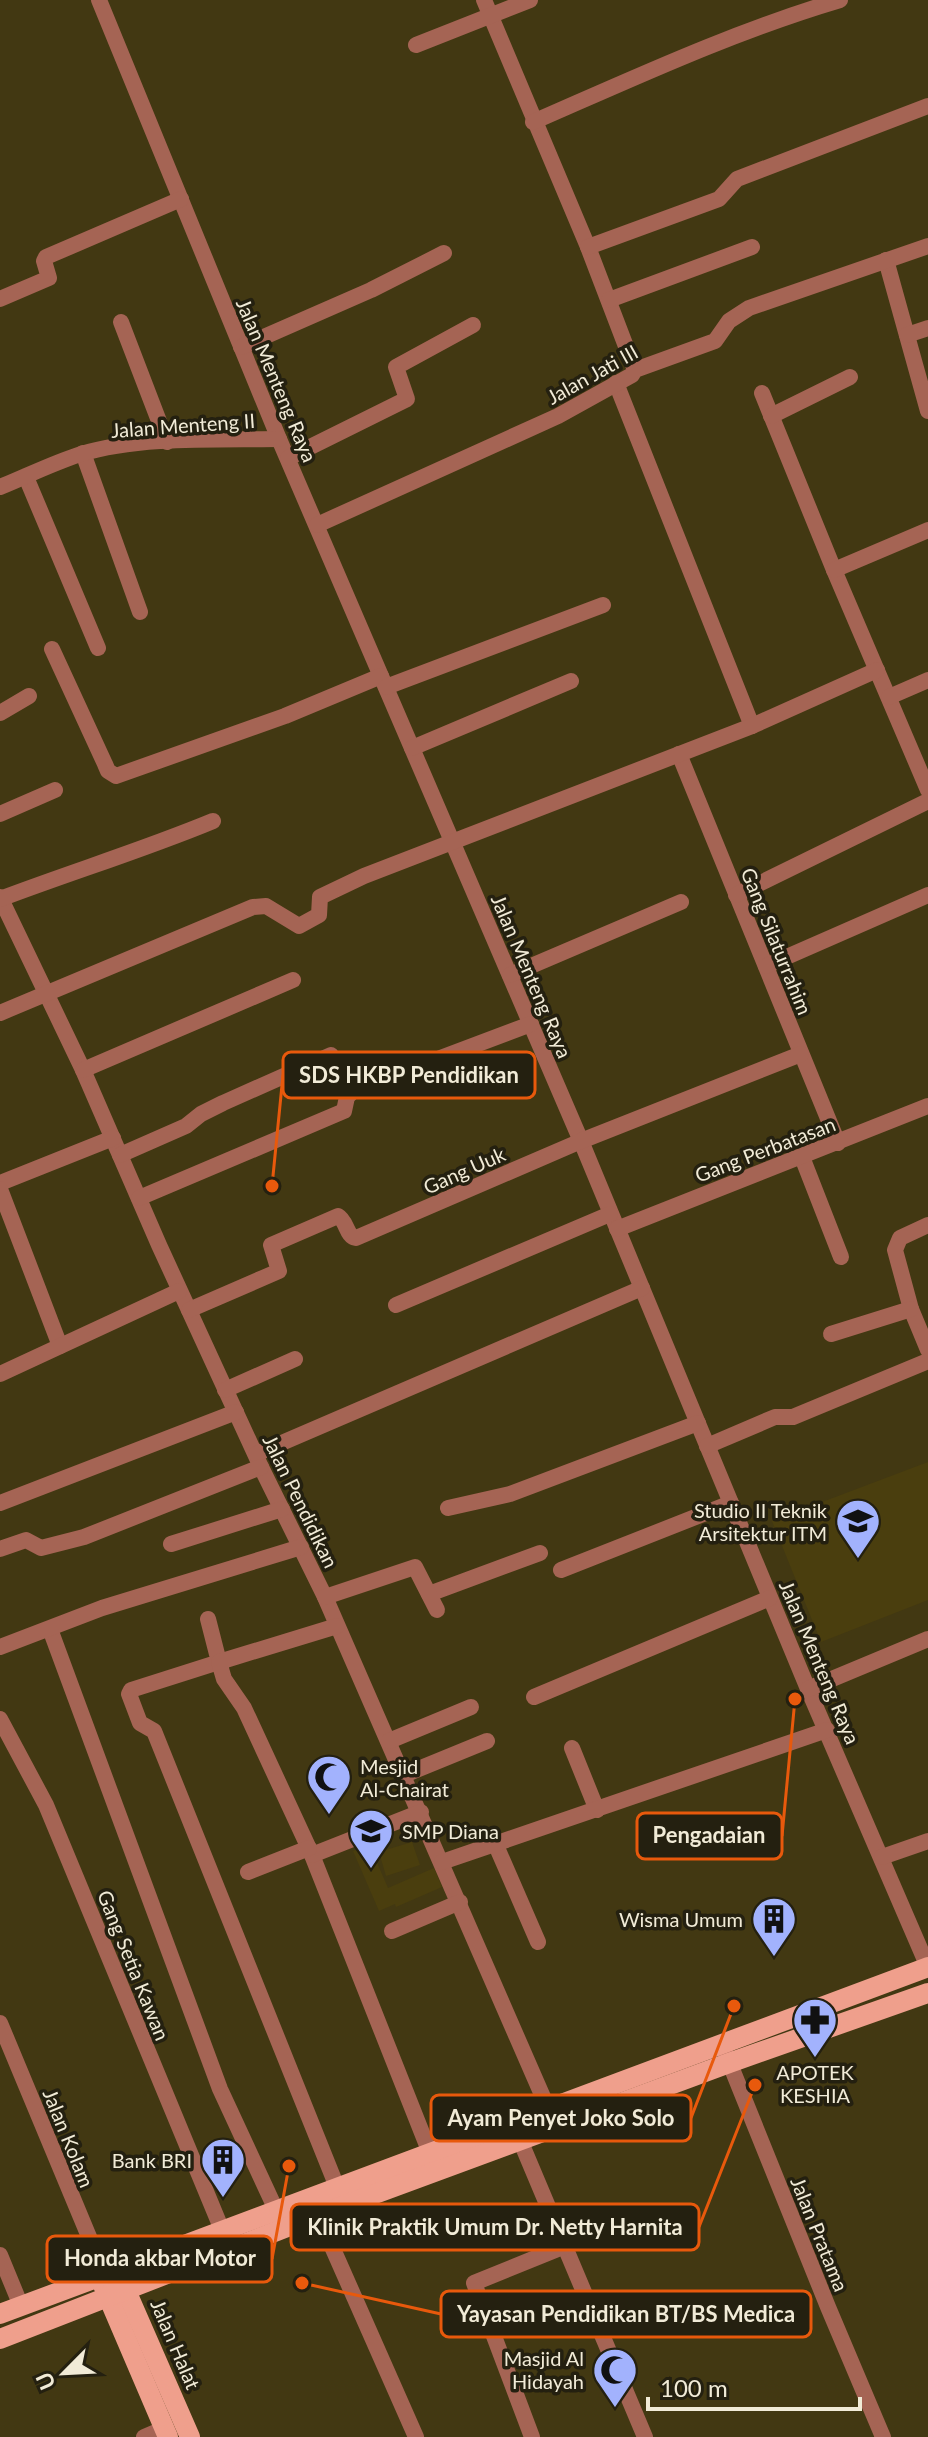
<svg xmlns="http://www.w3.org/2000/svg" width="928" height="2437" font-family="Lato,sans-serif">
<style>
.built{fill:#4a3e0e}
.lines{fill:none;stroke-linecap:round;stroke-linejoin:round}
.minor{stroke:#a56454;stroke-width:16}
.major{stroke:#ef9f8c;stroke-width:20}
.labels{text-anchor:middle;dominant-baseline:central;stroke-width:7;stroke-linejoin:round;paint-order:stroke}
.street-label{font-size:20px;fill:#f1ebd7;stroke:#242010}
.poi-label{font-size:20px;fill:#f1ebd7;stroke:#242010;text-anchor:end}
.leader{fill:none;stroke:#e8590c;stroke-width:3}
.callout-dot{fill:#e8590c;stroke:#242010;stroke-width:3}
.callout{fill:#242010;stroke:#e8590c;stroke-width:3}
.callout-label{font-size:22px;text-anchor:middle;font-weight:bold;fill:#f1ebd7}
</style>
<rect width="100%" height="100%" fill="#423812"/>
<g class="built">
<path d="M 928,1462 L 928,1600 L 821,1642 L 772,1521 Z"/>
<path d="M 412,1842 L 420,1865 L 386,1876 L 379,1852 Z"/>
<path d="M 369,1844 L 388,1888 L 434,1868 L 442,1887 L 396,1907 L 395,1904 L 379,1911 L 353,1851 Z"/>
</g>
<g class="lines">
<g class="minor">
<path d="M 99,0 L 279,439 L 581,1141 L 808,1689 L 928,1967"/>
<path d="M 484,0 L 588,247 L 635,370"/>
<path d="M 416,45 L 530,0"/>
<path d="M 533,122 C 634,78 735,31 840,0"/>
<path d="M 588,247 L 719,199 L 737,179 L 928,106"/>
<path d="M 886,260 L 928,411"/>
<path d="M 0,299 L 49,278 L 44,261 L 46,257 L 181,199"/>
<path d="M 609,300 L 752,247"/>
<path d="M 121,322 L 167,442"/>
<path d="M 907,335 L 928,328"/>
<path d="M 241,347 L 371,290 L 444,253"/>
<path d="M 616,383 L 752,726"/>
<path d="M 762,393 L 834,570 L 928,790"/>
<path d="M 771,416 L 850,377"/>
<path d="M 83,453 L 140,612"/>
<path d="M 288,458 L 407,399 L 396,367 L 473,325"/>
<path d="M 26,477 L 98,648"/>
<path d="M 0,487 C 27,476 53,463 81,454 C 139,436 219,440 279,439"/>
<path d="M 317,525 L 558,416 L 632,375 L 635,370 L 715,341 L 729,321 L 749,308 L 928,246"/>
<path d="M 834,570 L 928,530"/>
<path d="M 52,649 L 105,764 L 108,771 L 116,776 L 285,716 L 381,676"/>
<path d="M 386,687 L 603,605"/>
<path d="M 889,697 L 928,680"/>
<path d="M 0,713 L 29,696"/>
<path d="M 412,748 L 571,681"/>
<path d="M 679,754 L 838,1143"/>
<path d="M 0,814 L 55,790"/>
<path d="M 736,895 L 928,801"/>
<path d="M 0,897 L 83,1070 L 159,1245 L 261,1467 L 325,1597 L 553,2120"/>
<path d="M 0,899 C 71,872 143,850 213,821"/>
<path d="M 766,966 L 928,895"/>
<path d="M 510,975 L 681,902"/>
<path d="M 0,1013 L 253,907 L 266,906 L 299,926 L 319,915 L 320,897 L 364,876 L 752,726 L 877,670"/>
<path d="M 83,1070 L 293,980"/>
<path d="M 120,1155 L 186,1126 L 201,1114 L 223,1103 L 331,1055"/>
<path d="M 802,1157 L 841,1257"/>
<path d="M 0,1183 L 113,1138"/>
<path d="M 0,1189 L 60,1346"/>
<path d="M 139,1198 L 344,1111 L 347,1097 L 353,1091 L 531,1024"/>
<path d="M 928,1225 L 900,1238 L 895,1250 L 911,1309 L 928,1350"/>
<path d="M 617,1229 L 928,1106"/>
<path d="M 396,1305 L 610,1214"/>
<path d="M 189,1310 L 279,1271 L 271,1245 L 338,1216 C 347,1221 346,1236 356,1238 L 581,1141 L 801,1054"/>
<path d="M 831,1334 L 911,1309"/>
<path d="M 0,1374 L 179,1291"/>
<path d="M 225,1390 L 295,1359"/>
<path d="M 707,1446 L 775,1417 L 793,1417 L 928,1361"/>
<path d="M 256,1454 L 642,1288"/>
<path d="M 0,1503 L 236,1412"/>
<path d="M 448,1508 L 510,1494 L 698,1423"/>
<path d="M 171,1544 L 282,1509"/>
<path d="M 0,1549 L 26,1540 L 41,1548 L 84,1537 L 261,1467"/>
<path d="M 561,1570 L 731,1503"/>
<path d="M 429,1594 L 540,1553"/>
<path d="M 325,1597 L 415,1567 L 437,1610"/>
<path d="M 208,1619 L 219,1662 L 131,1690 L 129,1694 L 140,1723 L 154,1731 L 337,2187"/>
<path d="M 337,1626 L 219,1662 L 224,1679 L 244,1708 L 312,1855 L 430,2153"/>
<path d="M 50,1629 L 220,2089 L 276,2210"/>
<path d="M 0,1647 L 102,1608 L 301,1547"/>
<path d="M 808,1689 L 928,1639"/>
<path d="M 534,1697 L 770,1598"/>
<path d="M 0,1719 L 46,1805 L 222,2230"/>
<path d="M 389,1741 L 471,1707"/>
<path d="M 572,1748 L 597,1810"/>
<path d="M 404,1775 L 487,1741"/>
<path d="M 495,1843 L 538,1942"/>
<path d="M 312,1855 L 421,1812"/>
<path d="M 882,1857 L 928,1841"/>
<path d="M 442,1862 L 827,1730"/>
<path d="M 248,1872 L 309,1848"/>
<path d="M 392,1931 L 460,1902"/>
<path d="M 0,2023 L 102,2268 L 100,2277"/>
<path d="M 726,2054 L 828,2307 L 883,2437"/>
<path d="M 520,2140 L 645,2437"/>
<path d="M 318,2215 L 416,2437"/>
<path d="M 0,2255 L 21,2306"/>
<path d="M 144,2437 L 165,2428"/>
<path d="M 532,2437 L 474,2283 L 565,2246"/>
</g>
<g class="major">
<path d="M 121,2279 L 190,2437"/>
<path d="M 103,2285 L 168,2437"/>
<path d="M 0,2314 L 928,1967"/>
<path d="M 0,2339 L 318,2215 L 729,2063 L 928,1993"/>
</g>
</g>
<defs>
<g id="university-pin" transform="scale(2.3)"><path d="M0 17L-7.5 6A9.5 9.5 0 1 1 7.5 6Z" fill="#a2b2fd" stroke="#242010"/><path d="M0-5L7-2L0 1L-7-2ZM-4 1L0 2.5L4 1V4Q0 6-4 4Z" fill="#111"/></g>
<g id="mosque-pin" transform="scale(2.3)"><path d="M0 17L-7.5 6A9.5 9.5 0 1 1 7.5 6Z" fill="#a2b2fd" stroke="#242010"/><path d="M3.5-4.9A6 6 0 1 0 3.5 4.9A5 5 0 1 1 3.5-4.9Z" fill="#111"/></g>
<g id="building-pin" transform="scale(2.3)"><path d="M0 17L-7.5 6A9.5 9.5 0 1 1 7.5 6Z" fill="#a2b2fd" stroke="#242010"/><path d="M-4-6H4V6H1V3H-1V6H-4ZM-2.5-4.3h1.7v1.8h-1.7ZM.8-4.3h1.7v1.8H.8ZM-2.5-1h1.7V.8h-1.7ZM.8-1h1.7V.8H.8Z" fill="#111"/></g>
<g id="pharmacy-pin" transform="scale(2.3)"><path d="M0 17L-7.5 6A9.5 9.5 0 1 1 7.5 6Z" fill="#a2b2fd" stroke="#242010"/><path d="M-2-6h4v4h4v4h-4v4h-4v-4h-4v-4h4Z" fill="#111"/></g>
</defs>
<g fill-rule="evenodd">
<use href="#university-pin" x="858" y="1521"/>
<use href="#mosque-pin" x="329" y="1777"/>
<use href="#university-pin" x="371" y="1831"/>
<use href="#building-pin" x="774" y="1919"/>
<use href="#pharmacy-pin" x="815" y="2020"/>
<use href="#building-pin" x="223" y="2160"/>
<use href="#mosque-pin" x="615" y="2370"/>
</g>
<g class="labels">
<g class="street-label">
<text transform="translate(592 374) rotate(-29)">Jalan Jati III</text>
<text transform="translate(277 380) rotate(67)">Jalan Menteng Raya</text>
<text transform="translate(183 425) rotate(-4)">Jalan Menteng II</text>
<text transform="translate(777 941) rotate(68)">Gang Silaturrahim</text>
<text transform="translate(532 976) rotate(67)">Jalan Menteng Raya</text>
<text transform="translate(765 1149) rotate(-21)">Gang Perbatasan</text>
<text transform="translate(464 1170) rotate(-24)">Gang Uuk</text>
<text transform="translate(301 1501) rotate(64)">Jalan Pendidikan</text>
<text transform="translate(820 1662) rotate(67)">Jalan Menteng Raya</text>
<text transform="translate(134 1965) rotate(68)">Gang Setia Kawan</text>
<text transform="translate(69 2138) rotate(68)">Jalan Kolam</text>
<text transform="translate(820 2234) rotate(68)">Jalan Pratama</text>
<text transform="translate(176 2344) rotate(67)">Jalan Halat</text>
</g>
<g class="poi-label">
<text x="827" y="1510">Studio II Teknik<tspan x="827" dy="23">Arsitektur ITM</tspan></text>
<text x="360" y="1766" text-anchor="start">Mesjid<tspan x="360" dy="23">Al-Chairat</tspan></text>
<text x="402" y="1831" text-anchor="start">SMP Diana</text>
<text x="743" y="1919">Wisma Umum</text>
<text x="815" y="2072" text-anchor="middle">APOTEK<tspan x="815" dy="23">KESHIA</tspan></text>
<text x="192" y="2160">Bank BRI</text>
<text x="584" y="2358">Masjid Al<tspan x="584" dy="23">Hidayah</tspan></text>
</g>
</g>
<path class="leader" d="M272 1186L283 1075M795 1699L782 1836M734 2006L691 2118M755 2085L699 2227M289 2166L272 2259M302 2283L441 2314"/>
<g class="callout-dot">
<circle cx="272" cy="1186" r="8"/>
<circle cx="795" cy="1699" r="8"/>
<circle cx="734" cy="2006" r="8"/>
<circle cx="755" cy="2085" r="8"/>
<circle cx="289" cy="2166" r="8"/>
<circle cx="302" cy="2283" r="8"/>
</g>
<g class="callout">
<rect x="283" y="1052" width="252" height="46" rx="8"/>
<rect x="637" y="1813" width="145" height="46" rx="8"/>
<rect x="431" y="2095" width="260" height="46" rx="8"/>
<rect x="291" y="2204" width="408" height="46" rx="8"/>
<rect x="47" y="2236" width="225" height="46" rx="8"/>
<rect x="441" y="2291" width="370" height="46" rx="8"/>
</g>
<g class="callout-label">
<text x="409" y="1083">SDS HKBP Pendidikan</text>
<text x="709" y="1843">Pengadaian</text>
<text x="561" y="2126">Ayam Penyet Joko Solo</text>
<text x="495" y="2235">Klinik Praktik Umum Dr. Netty Harnita</text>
<text x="160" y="2266">Honda akbar Motor</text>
<text x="626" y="2322">Yayasan Pendidikan BT/BS Medica</text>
</g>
<g transform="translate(64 2373) rotate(246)" stroke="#242010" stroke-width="6" paint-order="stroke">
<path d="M0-6L14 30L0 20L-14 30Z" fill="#f1ebd7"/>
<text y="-12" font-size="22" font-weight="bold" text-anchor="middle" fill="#f1ebd7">U</text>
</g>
<path d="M648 2397v12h212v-12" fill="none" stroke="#f1ebd7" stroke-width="4"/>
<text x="660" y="2397" font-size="24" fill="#f1ebd7" stroke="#242010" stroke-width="6" paint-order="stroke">100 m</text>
</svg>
